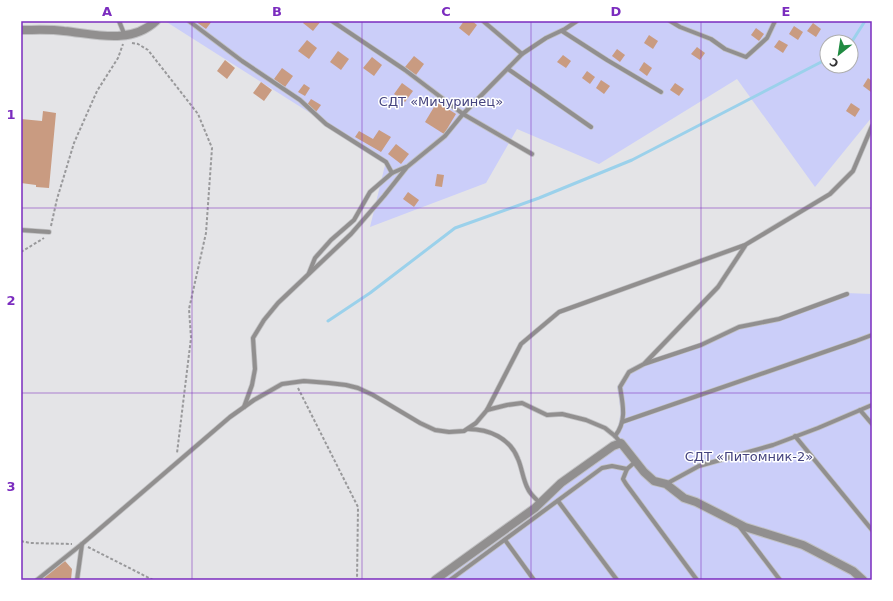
<svg xmlns="http://www.w3.org/2000/svg" width="893" height="601" font-family="'DejaVu Sans',sans-serif">
<style>
.green{fill:#cbcef9;fill-rule:evenodd}
.lines{fill:none;stroke-linecap:round;stroke-linejoin:round}
.stream{stroke:#9bd1eb;stroke-width:3}
.building{fill:#c99b81}
.lane-casing{stroke:#c1c1c3;stroke-width:5.5}
.street-casing{stroke:#c1c1c3;stroke-width:10}
.path{stroke:#99999b;stroke-width:2;stroke-dasharray:3 2;stroke-linecap:butt}
.lane{stroke:#918f8f;stroke-width:4}
.street{stroke:#918f8f;stroke-width:8}
.grid{fill:none;stroke:#7b2cbf;stroke-width:1;stroke-opacity:0.55}
.labels{text-anchor:middle;dominant-baseline:central;stroke-width:3;stroke-linejoin:round;paint-order:stroke}
.park-label{font-size:13px;fill:#45447f;stroke:#fff}
.neatline{fill:none;stroke:#7b2cbf;stroke-width:1.5}
.grid-label{font-size:13px;text-anchor:middle;font-weight:bold;fill:#7b2cbf}
</style>
<rect width="100%" height="100%" fill="#e4e4e7"/>
<g class="green">
<path d="M 165,21 L 872,21 L 872,117 L 815,187 L 737,79 L 599,164 L 517,129 L 486,183 L 370,227 L 386,161 ZM 827,42 L 851,42 L 851,66 L 827,66 Z"/>
<path d="M 846,293 L 872,294 L 872,580 L 438,580 L 562,484 L 623,442 L 620,438 L 615,433 C 623,418 620,404 617,387 L 629,369 L 645,361 L 701,343 L 740,325 L 777,318 Z"/>
</g>
<g class="lines">
<g class="stream">
<path d="M 851,43 L 865,21"/>
<path d="M 328,321 L 370,293 L 455,228 L 539,198 L 632,160 L 827,59"/>
</g>
</g>
<g class="building">
<path d="M 195,21 L 212,21 L 206,29 Z"/>
<path d="M 304,21 L 321,21 L 313,31 L 303,23 Z"/>
<path d="M 464,21 L 472,21 L 477,25 L 469,36 L 459,28 Z"/>
<path d="M 813,23 L 821,29 L 816,37 L 807,31 Z"/>
<path d="M 794,26 L 803,32 L 798,40 L 789,34 Z"/>
<path d="M 756,28 L 764,34 L 759,41 L 751,35 Z"/>
<path d="M 649,35 L 658,41 L 653,49 L 644,43 Z"/>
<path d="M 307,40 L 317,48 L 309,59 L 298,51 Z"/>
<path d="M 779,40 L 788,45 L 783,53 L 774,47 Z"/>
<path d="M 697,47 L 705,53 L 700,60 L 691,54 Z"/>
<path d="M 617,49 L 625,55 L 620,62 L 612,56 Z"/>
<path d="M 338,51 L 349,59 L 341,70 L 330,62 Z"/>
<path d="M 563,55 L 571,61 L 566,68 L 557,62 Z"/>
<path d="M 414,56 L 424,64 L 416,75 L 405,67 Z"/>
<path d="M 372,57 L 382,65 L 374,76 L 363,68 Z"/>
<path d="M 225,60 L 235,68 L 227,79 L 217,71 Z"/>
<path d="M 644,62 L 652,68 L 647,76 L 639,70 Z"/>
<path d="M 282,68 L 293,76 L 285,87 L 274,79 Z"/>
<path d="M 587,71 L 595,77 L 590,84 L 582,78 Z"/>
<path d="M 868,78 L 872,81 L 871,92 L 863,86 Z"/>
<path d="M 601,80 L 610,86 L 604,94 L 596,88 Z"/>
<path d="M 261,82 L 272,90 L 264,101 L 253,93 Z"/>
<path d="M 402,83 L 413,91 L 405,102 L 394,94 Z"/>
<path d="M 675,83 L 684,89 L 679,96 L 670,90 Z"/>
<path d="M 304,84 L 310,88 L 305,96 L 298,92 Z"/>
<path d="M 311,99 L 321,105 L 316,112 L 307,105 Z"/>
<path d="M 437,102 L 456,114 L 444,134 L 425,122 Z"/>
<path d="M 851,103 L 860,109 L 855,117 L 846,111 Z"/>
<path d="M 43,111 L 56,113 L 49,188 L 36,187 L 36,185 L 21,183 L 21,119 L 42,121 Z"/>
<path d="M 379,130 L 391,137 L 381,152 L 355,137 L 359,131 L 373,139 Z"/>
<path d="M 396,144 L 409,154 L 401,164 L 388,154 Z"/>
<path d="M 437,174 L 444,175 L 442,187 L 435,186 Z"/>
<path d="M 408,192 L 419,200 L 414,207 L 403,199 Z"/>
<path d="M 65,561 L 72,569 L 71,580 L 45,580 L 44,578 Z"/>
</g>
<g class="lines">
<g class="lane-casing">
<g id="lane">
<path d="M 119,21 L 125,36"/>
<path d="M 189,21 L 242,61 L 300,100 L 326,124 L 386,162 L 392,173"/>
<path d="M 332,21 L 405,70 L 463,114 L 532,154"/>
<path d="M 483,21 L 522,54"/>
<path d="M 670,21 L 680,27 L 711,39 L 725,49 L 746,57 L 767,38 L 775,21"/>
<path d="M 562,31 L 607,60 L 661,92"/>
<path d="M 508,69 L 591,127"/>
<path d="M 21,230 L 49,232"/>
<path d="M 309,273 L 315,258 L 331,240 L 354,220 L 370,192 L 392,173 L 406,167"/>
<path d="M 645,363 L 718,287 L 745,246"/>
<path d="M 244,407 L 252,385 L 255,369 L 253,338 L 264,320 L 278,303 L 351,234 L 384,196 L 407,167 L 445,136 L 463,114 L 522,54 L 546,38 L 565,29 L 577,21"/>
<path d="M 487,410 L 521,344 L 559,312 L 745,245 L 830,194 L 853,171 L 872,126"/>
<path d="M 860,410 L 872,424"/>
<path d="M 622,422 L 856,341 L 872,335"/>
<path d="M 468,429 C 489,429 510,438 518,459 C 522,468 523,480 528,489 C 530,494 536,499 540,503"/>
<path d="M 615,436 C 627,421 623,405 620,387 L 629,372 L 644,364 L 701,345 L 739,327 L 779,319 L 847,294"/>
<path d="M 795,436 L 872,530"/>
<path d="M 627,469 L 623,479 L 626,484 L 697,580"/>
<path d="M 666,484 L 699,466 L 773,445 L 818,428 L 872,405"/>
<path d="M 558,501 L 617,580"/>
<path d="M 739,526 L 780,580"/>
<path d="M 505,540 L 534,580"/>
<path d="M 37,580 L 82,544 L 230,417 L 254,400 L 282,384 L 304,381 L 329,383 L 346,385 L 358,388 L 373,395 L 420,423 L 435,430 L 449,432 L 464,431 L 476,423 L 487,410 L 507,405 L 522,403 L 547,415 L 562,414 L 586,420 L 605,428 L 615,436 L 621,443"/>
<path d="M 77,580 L 82,544"/>
<path d="M 450,580 L 602,468 L 612,466 L 627,469 L 635,462"/>
</g>
</g>
<g class="street-casing">
<g id="street">
<path d="M 21,30 C 35,30 50,29 64,31 C 95,34 130,45 156,21"/>
<path d="M 435,580 L 535,508 L 561,483 L 613,446 L 621,443 L 644,472 L 654,481 L 666,484 L 684,498 L 696,502 L 745,527 L 803,545 L 853,571 L 863,580"/>
</g>
</g>
<g class="path">
<path d="M 132,43 L 138,44 L 148,50 L 198,114 L 212,148 L 206,233 L 189,309 L 191,338 L 177,453"/>
<path d="M 51,226 L 57,199 L 74,143 L 97,91 L 118,58 L 123,44"/>
<path d="M 21,252 L 44,238"/>
<path d="M 298,388 L 358,507 L 357,580"/>
<path d="M 21,541 L 30,543 L 72,544"/>
<path d="M 88,547 L 153,580"/>
</g>
<use href="#lane" class="lane"/>
<use href="#street" class="street"/>
</g>
<path class="grid" d="M 192,21 L 192,580M 362,21 L 362,580M 531,21 L 531,580M 701,21 L 701,580M 21,208 L 872,208M 21,393 L 872,393"/>
<g class="labels">
<g class="park-label">
<text x="441" y="101">СДТ «Мичуринец»</text>
<text x="749" y="456">СДТ «Питомник-2»</text>
</g>
</g>
<rect width="893" height="601" fill="none" stroke="#ffffff" stroke-width="44"/>
<g transform="translate(839 54) rotate(210)"><circle r="19" fill="#ffffff" stroke="#aeaeae"/>
<path d="M0-3L7 15L0 10L-7 15Z" fill="#208b42"/>
<text y="-6" font-size="11" font-weight="bold" text-anchor="middle" fill="#343435">С</text>
</g>
<rect x="22" y="22" width="849" height="557" class="neatline"/>
<g class="grid-label">
<text x="107" y="16">A</text>
<text x="277" y="16">B</text>
<text x="446" y="16">C</text>
<text x="616" y="16">D</text>
<text x="786" y="16">E</text>
<text x="11" y="119">1</text>
<text x="11" y="305">2</text>
<text x="11" y="491">3</text>
</g>
</svg>
